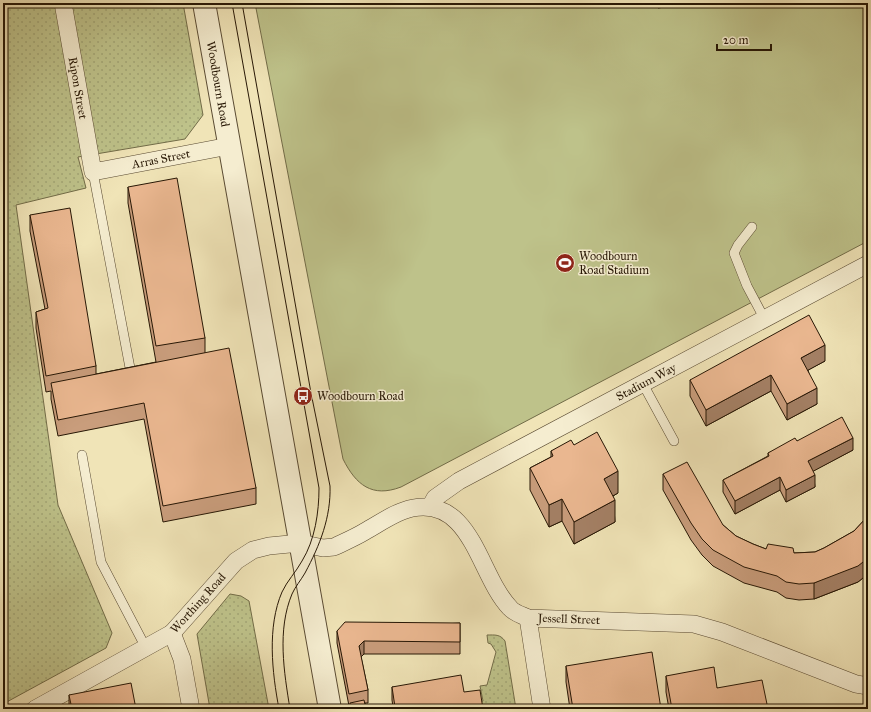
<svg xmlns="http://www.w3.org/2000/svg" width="871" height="712" font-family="'IM FELL Great Primer',serif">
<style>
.grass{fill:url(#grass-dots);stroke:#726c48}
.garden{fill:#bec28a;stroke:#726c48}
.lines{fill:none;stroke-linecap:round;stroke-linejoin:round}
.service-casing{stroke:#594a32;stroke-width:10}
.minor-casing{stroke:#594a32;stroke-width:18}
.tertiary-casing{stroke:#594a32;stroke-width:24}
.service{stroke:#f5edd0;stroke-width:9}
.minor{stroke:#f5edd0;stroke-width:17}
.tertiary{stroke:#f5edd0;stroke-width:22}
.tram{stroke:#271705;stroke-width:1}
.wall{fill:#c99d7c;stroke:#271705}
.shaded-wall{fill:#a48065;stroke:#271705}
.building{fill:#eab790;stroke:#271705}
.labels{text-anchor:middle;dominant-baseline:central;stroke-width:3;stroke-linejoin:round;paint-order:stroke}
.street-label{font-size:12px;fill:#271705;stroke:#f5edd0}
.poi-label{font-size:12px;fill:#271705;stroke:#f5edd0;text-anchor:start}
</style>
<defs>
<pattern id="grass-dots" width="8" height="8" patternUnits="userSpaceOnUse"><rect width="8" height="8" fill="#bec28a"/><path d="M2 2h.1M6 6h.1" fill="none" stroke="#a3a676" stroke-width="1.8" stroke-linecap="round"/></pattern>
</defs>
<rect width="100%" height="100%" fill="#f0e4b7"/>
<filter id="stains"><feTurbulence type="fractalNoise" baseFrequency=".005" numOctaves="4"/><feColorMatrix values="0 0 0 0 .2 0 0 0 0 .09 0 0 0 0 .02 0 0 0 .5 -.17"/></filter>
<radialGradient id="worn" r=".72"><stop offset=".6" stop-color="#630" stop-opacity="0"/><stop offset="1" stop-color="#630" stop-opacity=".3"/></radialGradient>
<g class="grass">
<path d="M 3,3 L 183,3 L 203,115 L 185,139 L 78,157 L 86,188 L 16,205 L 58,505 L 112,633 L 106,648 L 3,704 Z"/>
<path d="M 230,594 L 241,596 L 249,601 L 269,709 L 210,709 L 197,634 Z"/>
<path d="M 487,635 C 495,635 500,634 505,641 L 516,709 L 481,709 L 480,702 L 483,701 L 480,686 L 487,685 L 496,652 L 491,644 L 488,643 Z"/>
</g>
<path class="garden" d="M 255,3 L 868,3 L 868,241 L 401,487 C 372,498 356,485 343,459 Z"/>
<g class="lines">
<g class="service-casing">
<g id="service">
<path d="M 93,172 L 130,368"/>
<path d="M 752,227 L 738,245 L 734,253 L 747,286 L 764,318"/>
<path d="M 643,384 L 674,441"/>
<path d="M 82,455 L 101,562 L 146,648"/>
</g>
</g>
<g class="minor-casing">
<g id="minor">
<path d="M 63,3 L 93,172 L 229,146"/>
<path d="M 430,507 L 435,498 L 459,481 L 868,264"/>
<path d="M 528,618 L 542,709"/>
<path d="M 172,633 L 182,659 L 191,709"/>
<path d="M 35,709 L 172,633 L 236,561 L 253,550 L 269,546 L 300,543 L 323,548 L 334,547 C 344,542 354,538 364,532 C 379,524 396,511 413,508 C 472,497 479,576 510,608 C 514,613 522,615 528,618 L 694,624 L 722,632 L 856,684 L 868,686"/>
</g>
</g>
<g class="tertiary-casing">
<path id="tertiary" d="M 204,3 L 330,709"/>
</g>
<use href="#service" class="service"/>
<use href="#minor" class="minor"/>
<use href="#tertiary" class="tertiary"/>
<g class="tram">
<path d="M 232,3 L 319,488 C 319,512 315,540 302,561 C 296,572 287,581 282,592 C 267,627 272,672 279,709"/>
<path d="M 242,3 L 311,393 L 330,486 C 331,517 320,545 305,573 C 301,580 295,587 292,594 C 277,630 284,672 290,709"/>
</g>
</g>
<g class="wall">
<path d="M 657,3 L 689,3 L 658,8 Z"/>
<path d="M 128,187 L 205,338 L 205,353 L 256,488 L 256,504 L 163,522 L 144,419 L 58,436 L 51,399 L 51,391 L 46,392 L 36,328 L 36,312 L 45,309 L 30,231 L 30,215 L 96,366 L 96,374 L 156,362 L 128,203 Z"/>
<path d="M 825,361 L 808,370 L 817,404 L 787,420 L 771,391 L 706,426 L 690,396 L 690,380 Z"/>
<path d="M 797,441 L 853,450 L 813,471 L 815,487 L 786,502 L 780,490 L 735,514 L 723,492 L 723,480 L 768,456 L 768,453 Z"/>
<path d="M 574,445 L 618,493 L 613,496 L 615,522 L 574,544 L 562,521 L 549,527 L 530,490 L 530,468 L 551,457 L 551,451 Z"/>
<path d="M 663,474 L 736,536 L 753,544 L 766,549 L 794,553 L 815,552 L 824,548 L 854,531 L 868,516 L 868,574 L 858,582 L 814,599 L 799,600 L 786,598 L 777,592 L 744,583 L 713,566 L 702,555 L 691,540 L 663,490 Z"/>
<path d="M 460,623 L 460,654 L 364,654 L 361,657 L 368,690 L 368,703 L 365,703 L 366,709 L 350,709 L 350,706 L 349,706 L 337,643 L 337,631 Z"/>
<path d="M 566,666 L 661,709 L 570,709 L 566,682 Z"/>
<path d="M 666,676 L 717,688 L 768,709 L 669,709 L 666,692 Z"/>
<path d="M 392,687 L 464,692 L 393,707 L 392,700 Z"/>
<path d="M 69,695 L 136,709 L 69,709 Z"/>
</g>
<g class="shaded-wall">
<path d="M 825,345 L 825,361 L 801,374 L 801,358 Z"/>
<path d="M 771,375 L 771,391 L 706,426 L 706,410 Z"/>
<path d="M 817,388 L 817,404 L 787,420 L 787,404 Z"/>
<path d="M 853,438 L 853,450 L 808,474 L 808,461 Z"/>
<path d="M 618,471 L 618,493 L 604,501 L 604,479 Z"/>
<path d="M 815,475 L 815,487 L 786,502 L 786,490 Z"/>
<path d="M 780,477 L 780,490 L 735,514 L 735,501 Z"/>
<path d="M 562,499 L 562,521 L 549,527 L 549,505 Z"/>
<path d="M 615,500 L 615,522 L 574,544 L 574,522 Z"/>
<path d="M 868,558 L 868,574 L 858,582 L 814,599 L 814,583 Z"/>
<path d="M 364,641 L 364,654 L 359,659 L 359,646 Z"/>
</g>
<g class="building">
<path d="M 177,178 L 205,338 L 156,346 L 128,187 Z"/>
<path d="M 70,208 L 96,366 L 46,376 L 36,312 L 48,308 L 30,215 Z"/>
<path d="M 809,315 L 825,345 L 801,358 L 817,388 L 787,404 L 771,375 L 706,410 L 690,380 Z"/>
<path d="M 229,348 L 256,488 L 163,506 L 144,403 L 58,420 L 51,383 Z"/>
<path d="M 842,417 L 853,438 L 808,461 L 815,475 L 786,490 L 780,477 L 735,501 L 723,480 L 769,456 L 768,453 L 795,438 L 797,441 Z"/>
<path d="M 597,432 L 618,471 L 604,479 L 615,500 L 574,522 L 562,499 L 549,505 L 530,468 L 553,456 L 551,451 L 571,440 L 574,445 Z"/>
<path d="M 687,462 L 723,525 L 736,536 L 753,544 L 766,549 L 768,544 L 793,548 L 794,553 L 815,552 L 824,548 L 854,531 L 868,516 L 868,558 L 858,566 L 814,583 L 799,584 L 786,582 L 777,576 L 744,567 L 713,550 L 702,539 L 691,523 L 663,474 Z"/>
<path d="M 345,622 L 460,623 L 460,642 L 364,641 L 359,646 L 368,690 L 349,694 L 337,631 Z"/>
<path d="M 652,652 L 661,709 L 573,709 L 566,666 Z"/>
<path d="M 714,667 L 717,688 L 762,680 L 768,709 L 672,709 L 666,676 Z"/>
<path d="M 461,675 L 464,692 L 480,690 L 483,709 L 380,709 L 395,707 L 392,687 Z"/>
<path d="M 131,683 L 136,709 L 72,709 L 69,695 Z"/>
<path d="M 364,700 L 366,709 L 351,709 L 350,703 Z"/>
</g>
<defs>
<g id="stadium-disc" transform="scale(1)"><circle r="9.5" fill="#8f2418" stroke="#f5edd0"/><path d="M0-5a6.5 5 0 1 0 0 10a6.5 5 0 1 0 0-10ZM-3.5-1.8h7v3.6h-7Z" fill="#fff"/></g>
<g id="bus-disc" transform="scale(1)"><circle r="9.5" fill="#8f2418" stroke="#f5edd0"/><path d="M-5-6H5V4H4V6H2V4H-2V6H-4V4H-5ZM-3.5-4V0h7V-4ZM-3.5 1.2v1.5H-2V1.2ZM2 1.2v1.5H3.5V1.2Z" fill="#fff"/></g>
</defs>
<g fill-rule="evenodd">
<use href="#stadium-disc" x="565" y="263"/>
<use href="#bus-disc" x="303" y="396"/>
</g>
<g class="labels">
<g class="street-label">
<text transform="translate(218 84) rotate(80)">Woodbourn Road</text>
<text transform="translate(78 88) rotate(80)">Ripon Street</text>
<text transform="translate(161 159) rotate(-11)">Arras Street</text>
<text transform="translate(646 382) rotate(-28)">Stadium Way</text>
<text transform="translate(198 603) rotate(-48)">Worthing Road</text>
<text transform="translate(569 619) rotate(2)">Jessell Street</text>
</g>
<g class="poi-label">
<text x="579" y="256">Woodbourn<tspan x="579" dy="14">Road Stadium</tspan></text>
<text x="317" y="396">Woodbourn Road</text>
</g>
</g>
<rect width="871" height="712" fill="none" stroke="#f0e4b7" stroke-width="16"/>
<rect x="4" y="4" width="863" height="704" fill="none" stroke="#271705" stroke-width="2"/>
<rect x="8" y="8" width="855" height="696" fill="none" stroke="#271705"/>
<path d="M717 44v6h54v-6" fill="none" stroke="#271705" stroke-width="2"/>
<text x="723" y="44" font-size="12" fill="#271705" stroke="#f5edd0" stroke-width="3" paint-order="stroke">20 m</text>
<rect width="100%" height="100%" filter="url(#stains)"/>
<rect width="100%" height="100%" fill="url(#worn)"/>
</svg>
